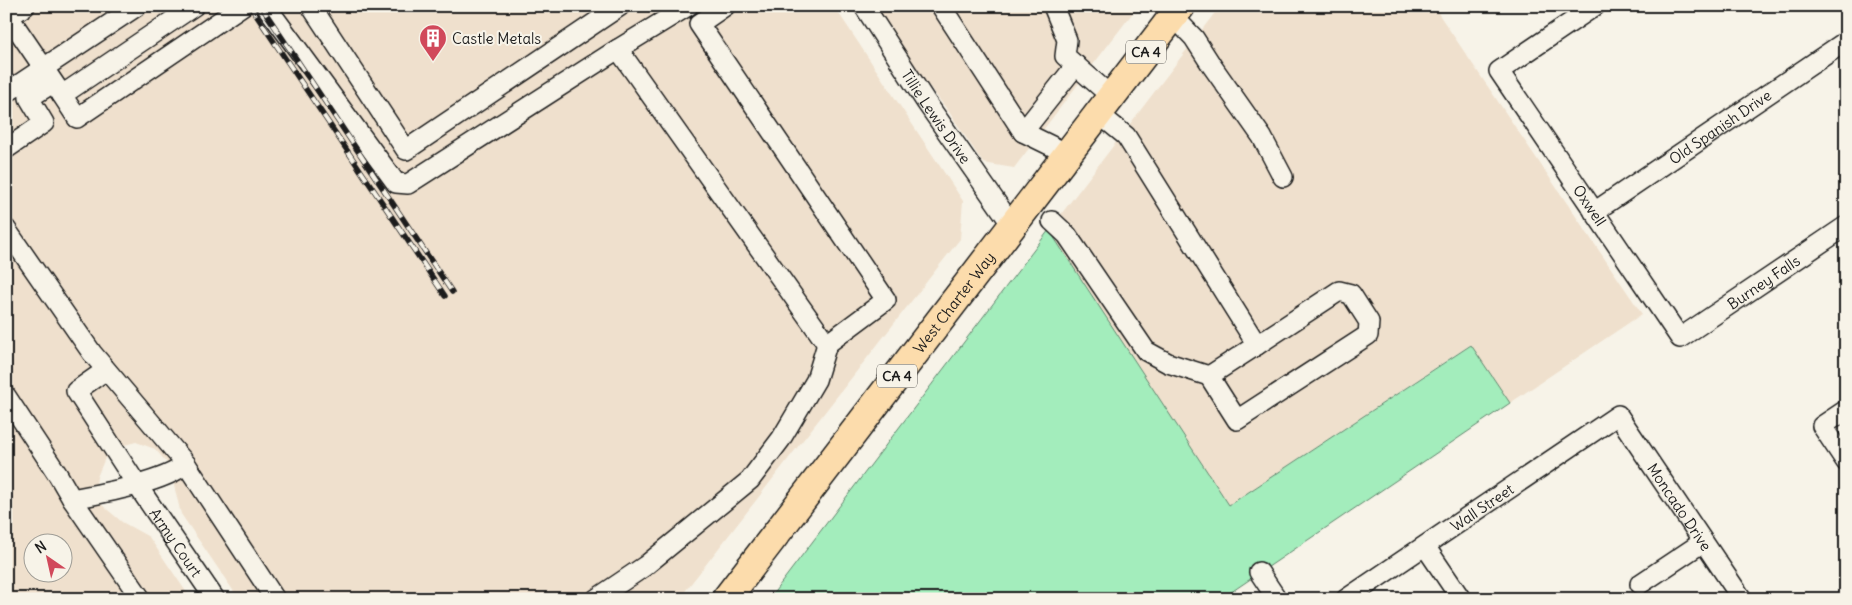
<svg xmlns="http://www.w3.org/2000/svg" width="1852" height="605" font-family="Delius,sans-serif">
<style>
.built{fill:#efe0cd;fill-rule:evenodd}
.green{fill:#a3edbc;stroke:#60846c}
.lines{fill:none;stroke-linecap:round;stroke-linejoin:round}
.minor-casing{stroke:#1c1c1c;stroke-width:22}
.highway-casing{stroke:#1c1c1c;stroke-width:31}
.minor{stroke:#f7f3e8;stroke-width:19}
.highway{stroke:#fcdcac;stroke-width:28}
.rail-casing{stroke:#1c1c1c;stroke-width:5.5}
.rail{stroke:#f7f3e8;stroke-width:4;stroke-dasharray:11;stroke-linecap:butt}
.labels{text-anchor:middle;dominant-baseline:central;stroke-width:4;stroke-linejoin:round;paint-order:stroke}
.shield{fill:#f7f3e8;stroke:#5e5c59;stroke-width:1}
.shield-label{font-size:14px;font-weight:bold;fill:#1c1c1c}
.poi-label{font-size:15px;fill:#1c1c1c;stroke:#f7f3e8;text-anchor:start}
.street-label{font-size:15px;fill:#1c1c1c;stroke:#f7f3e8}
</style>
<rect width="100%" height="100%" fill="#f7f3e8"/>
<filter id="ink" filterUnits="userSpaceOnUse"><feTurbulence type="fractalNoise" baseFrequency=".02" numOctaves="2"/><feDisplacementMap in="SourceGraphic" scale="10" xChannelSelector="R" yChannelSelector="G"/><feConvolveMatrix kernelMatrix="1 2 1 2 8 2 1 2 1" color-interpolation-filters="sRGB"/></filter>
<g filter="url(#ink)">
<g class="built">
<path d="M 6,6 L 834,6 L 963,201 L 960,239 L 679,599 L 239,599 L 181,514 L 169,465 L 155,449 L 136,442 L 117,447 L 105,458 L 97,477 L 95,492 L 102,505 L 122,522 L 149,537 L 191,599 L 6,599 ZM 32,542 L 62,542 L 62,572 L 32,572 Z"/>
<path d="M 867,6 L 1138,6 L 1014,168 L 983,163 L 949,112 Z"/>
<path d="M 1220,6 L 1448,6 L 1438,13 L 1642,314 L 1510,403 L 1470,345 L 1229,505 L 1049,230 Z"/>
</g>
<path class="green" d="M 1049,230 L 1229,505 L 1471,345 L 1510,403 L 1221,599 L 769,599 Z"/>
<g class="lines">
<g class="minor-casing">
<g id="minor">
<path d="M 266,6 L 396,183 L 408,184 L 618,49"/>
<path d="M 311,6 L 406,150 L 620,6"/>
<path d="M 688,6 L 618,49 L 827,344 L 886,300 L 699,24 L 725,6"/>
<path id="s1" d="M 864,6 L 926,102 L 1012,225"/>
<path d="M 941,6 L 1023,132 L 1068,154"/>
<path d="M 1053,6 L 1067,40 L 1065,56 L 1112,97"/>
<path id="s2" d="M 1595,6 L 1499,71 L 1680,338 L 1846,226"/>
<path d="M 1173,16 L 1194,38 L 1212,66 L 1262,137 L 1283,177"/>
<path d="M 9,17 L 62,95 L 194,6"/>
<path d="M 6,19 L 25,6"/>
<path d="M 6,93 L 137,6"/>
<path d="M 62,95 L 77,118 L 242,6"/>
<path d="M 1023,132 L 1076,65"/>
<path d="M 6,149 L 44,123 L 29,98 L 53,83"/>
<path id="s3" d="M 1594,212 L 1846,41"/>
<path d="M 1052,221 L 1067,235 L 1146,351 L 1168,363 L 1209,376 L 1237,420 L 1368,335 L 1369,322 L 1351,294 L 1339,291 L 1257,345 L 1126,136 L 1099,114"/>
<path d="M 6,229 L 92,353 L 186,464"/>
<path id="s4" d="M 106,370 L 76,391 L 137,485 L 215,599"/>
<path d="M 1209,376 L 1257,345"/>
<path d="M 6,396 L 58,475 L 72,499 C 103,493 163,483 186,464 L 275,599"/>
<path d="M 1846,410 L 1822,426 L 1846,462"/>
<path d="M 72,499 L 141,599"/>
<path d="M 1425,546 L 1461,599"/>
<path d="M 1259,572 L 1277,599"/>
<path d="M 1640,584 L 1703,542"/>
<path d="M 596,599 L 645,566 L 750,480 L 781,439 L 816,380 L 827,344"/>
<path id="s5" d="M 1346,599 L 1618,415 L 1742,599"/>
</g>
</g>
<g class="highway-casing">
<g id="highway">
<path id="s6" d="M 726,599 L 1181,6"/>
</g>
</g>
<use href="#minor" class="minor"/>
<use href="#highway" class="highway"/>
<g class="rail-casing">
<g id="rail">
<path d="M 250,6 L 445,296"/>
<path d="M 261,6 L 452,292"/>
</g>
</g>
<use href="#rail" class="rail"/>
</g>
</g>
<defs>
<g id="building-pin" transform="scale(1.4375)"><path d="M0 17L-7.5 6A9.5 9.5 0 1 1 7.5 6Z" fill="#d1495b" stroke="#f7f3e8"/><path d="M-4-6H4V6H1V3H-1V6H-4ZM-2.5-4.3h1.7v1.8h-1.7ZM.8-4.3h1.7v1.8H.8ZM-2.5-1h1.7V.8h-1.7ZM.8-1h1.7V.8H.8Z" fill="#fff"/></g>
</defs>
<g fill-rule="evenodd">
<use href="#building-pin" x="433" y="38"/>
</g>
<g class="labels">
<g class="shield">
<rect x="1126" y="40.5" width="40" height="23" rx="4"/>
<rect x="877" y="364.5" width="40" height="23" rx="4"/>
</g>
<g class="shield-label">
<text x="1146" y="52">CA 4</text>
<text x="897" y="376">CA 4</text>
</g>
<g class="poi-label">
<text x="452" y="38">Castle Metals</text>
</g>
<g class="street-label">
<text stroke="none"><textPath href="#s1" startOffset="132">Tillie Lewis Drive</textPath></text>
<text stroke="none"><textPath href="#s3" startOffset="152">Old Spanish Drive</textPath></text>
<text stroke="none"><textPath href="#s2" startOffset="278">Oxwell</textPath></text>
<text stroke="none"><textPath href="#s2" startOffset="539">Burney Falls</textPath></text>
<text stroke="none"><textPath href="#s6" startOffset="374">West Charter Way</textPath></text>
<text stroke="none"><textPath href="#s5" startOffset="164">Wall Street</textPath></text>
<text stroke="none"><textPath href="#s5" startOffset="439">Moncado Drive</textPath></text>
<text stroke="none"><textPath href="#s4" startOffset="218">Army Court</textPath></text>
</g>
</g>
<rect width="1852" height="605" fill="none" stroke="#f7f3e8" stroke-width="25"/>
<rect x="12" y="12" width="1827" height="580" fill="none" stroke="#1c1c1c" stroke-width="2" filter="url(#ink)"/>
<g transform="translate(48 558) rotate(326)"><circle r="24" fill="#f7f3e8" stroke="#9f9d96"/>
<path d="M0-4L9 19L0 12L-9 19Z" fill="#d1495b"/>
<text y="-8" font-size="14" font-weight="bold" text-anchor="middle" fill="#1c1c1c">N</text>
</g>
</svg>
